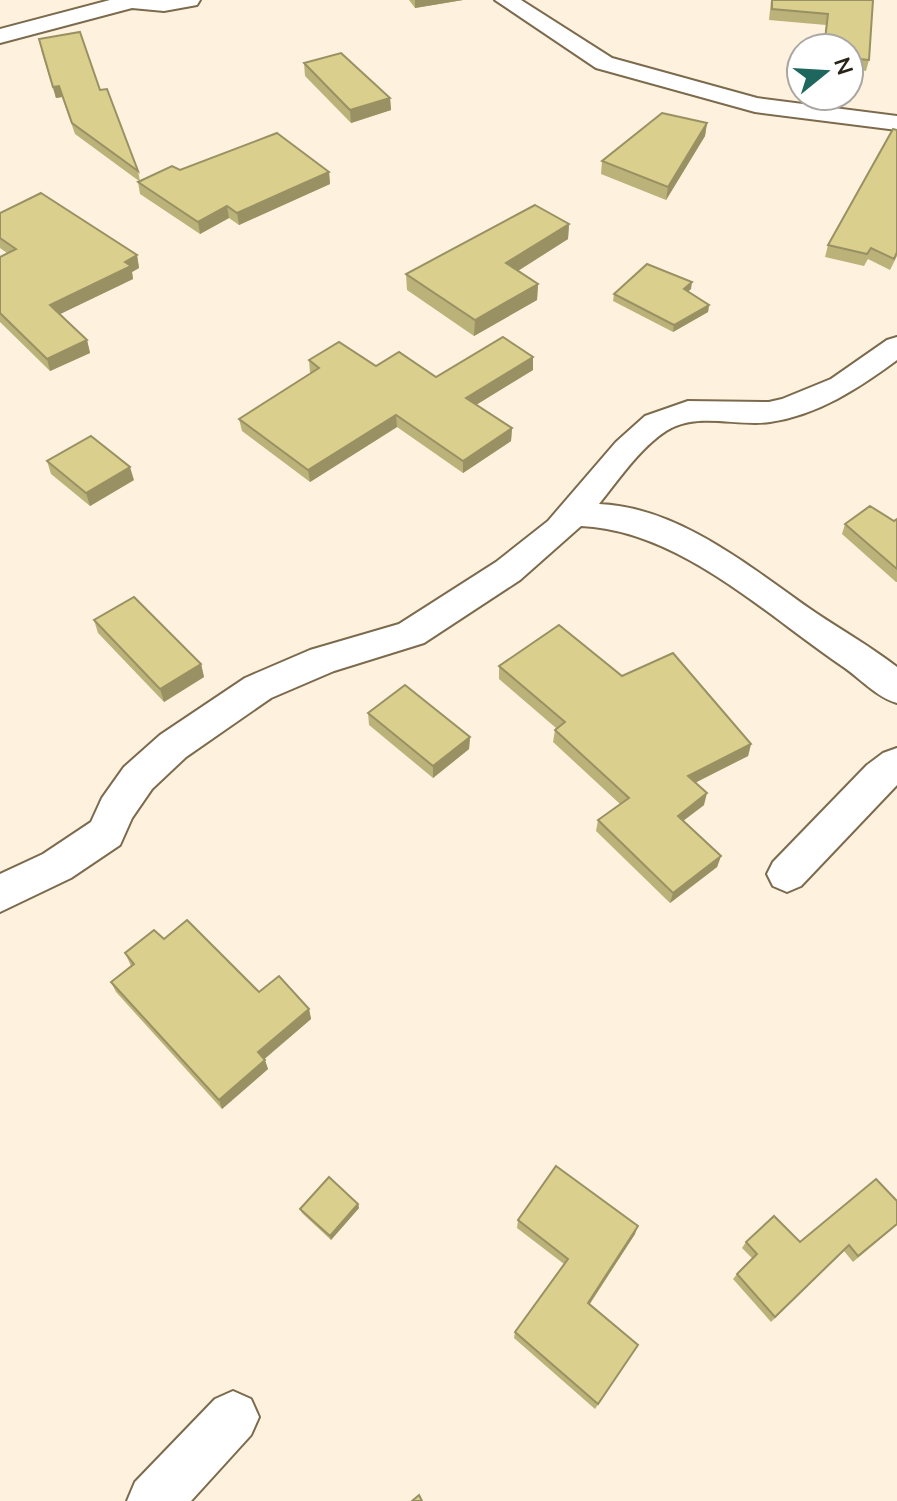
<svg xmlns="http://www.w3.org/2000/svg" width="897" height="1501" font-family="Mulish,sans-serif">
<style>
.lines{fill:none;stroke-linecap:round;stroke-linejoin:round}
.street-casing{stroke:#7c6a4d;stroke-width:4}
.street{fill:#fff;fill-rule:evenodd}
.wall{fill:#bbb279}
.shaded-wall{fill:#999163}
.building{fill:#dacf8d;stroke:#999163;stroke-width:2}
</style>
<rect width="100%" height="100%" fill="#fef2df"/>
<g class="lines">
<g class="street-casing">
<g id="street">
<path d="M 110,0 L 200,0 L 197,5 L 164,11 L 132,8 L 0,43 L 0,29 Z"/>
<path d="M 495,0 L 521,0 L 612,58 L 757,98 L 897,116 L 897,130 L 755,112 L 596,68 Z"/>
<path d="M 897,337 L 897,360 C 859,388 818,415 770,422 C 737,427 697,411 666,431 C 640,448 619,479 599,504 C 680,507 752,569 816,613 C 843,631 871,647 897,667 L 897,703 C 876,697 860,678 842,666 C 764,613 678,530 581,526 L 520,580 L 424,643 L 334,671 L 271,698 L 186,757 L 152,789 L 132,818 L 120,845 L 71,878 L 0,912 L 0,874 L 43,854 L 91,822 L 102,798 L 124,767 L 160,735 L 245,678 L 310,650 L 399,624 L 496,562 L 548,521 L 616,442 L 645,416 L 688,401 L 769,402 L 782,399 L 831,379 L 887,340 Z"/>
<path d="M 897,748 L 897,785 L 801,886 L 787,892 L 773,886 L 767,874 L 773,862 L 867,765 L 883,753 Z"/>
<path d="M 233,1391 L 251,1399 L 259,1417 L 251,1435 L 191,1501 L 127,1501 L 135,1482 L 215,1399 Z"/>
</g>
</g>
<use href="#street" class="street"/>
</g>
<g class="wall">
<path d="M 409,0 L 463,0 L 415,8 Z"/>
<path d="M 771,0 L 873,0 L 869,60 L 866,71 L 849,69 L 849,48 L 823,48 L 826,25 L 769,20 Z"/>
<path d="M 41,50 L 100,90 L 138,171 L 140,181 L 180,170 L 329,172 L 330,184 L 239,225 L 229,218 L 200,234 L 140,194 L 138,182 L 139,181 L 75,134 L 62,97 L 56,98 Z"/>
<path d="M 304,63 L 390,98 L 391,110 L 351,123 L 305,76 Z"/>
<path d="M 707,123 L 705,136 L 666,200 L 601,174 L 602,161 Z"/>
<path d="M 893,129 L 897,256 L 890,270 L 868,259 L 864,266 L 825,257 L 828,245 Z"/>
<path d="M 0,213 L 137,255 L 139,268 L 132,272 L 133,279 L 60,314 L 87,340 L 90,353 L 50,371 L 0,322 L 0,256 L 7,253 L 0,248 Z"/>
<path d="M 569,224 L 568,239 L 518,271 L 538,284 L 537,300 L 474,336 L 407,290 L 406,274 Z"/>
<path d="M 691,289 L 688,291 L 709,305 L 708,312 L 673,332 L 613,301 L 614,294 Z"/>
<path d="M 309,360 L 376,366 L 436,377 L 533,370 L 476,405 L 512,428 L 511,441 L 463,473 L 397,427 L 310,482 L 242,431 L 239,419 L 310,373 Z"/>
<path d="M 47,461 L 134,480 L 90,506 L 51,474 Z"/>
<path d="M 897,519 L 897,582 L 896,582 L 842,534 L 845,524 L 894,521 Z"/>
<path d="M 94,620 L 201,664 L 204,677 L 164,702 L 98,633 Z"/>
<path d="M 499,666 L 622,676 L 751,744 L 748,756 L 695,782 L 704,805 L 683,821 L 721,856 L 717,867 L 670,903 L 596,831 L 598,820 L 620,804 L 553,742 L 555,730 L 556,728 L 499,679 Z"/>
<path d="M 368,713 L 470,737 L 469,749 L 433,778 L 369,725 Z"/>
<path d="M 164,939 L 259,992 L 309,1009 L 311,1019 L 264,1059 L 268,1069 L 222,1109 L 116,992 L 111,982 L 131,966 L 125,953 Z"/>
<path d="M 358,1204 L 359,1208 L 331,1240 L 302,1213 L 300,1209 Z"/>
<path d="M 518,1220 L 635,1234 L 590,1304 L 635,1350 L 595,1409 L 514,1338 L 515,1332 L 564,1264 L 517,1228 Z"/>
<path d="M 897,1225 L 853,1262 L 844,1251 L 771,1322 L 733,1279 L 737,1274 L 753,1259 L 742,1248 L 746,1242 L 800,1242 Z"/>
</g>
<g class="shaded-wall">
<path d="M 415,0 L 463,0 L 415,8 Z"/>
<path d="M 59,86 L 62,97 L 56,98 L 53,87 Z"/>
<path d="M 390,98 L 391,110 L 351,123 L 350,110 Z"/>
<path d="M 707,123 L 705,136 L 666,200 L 668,187 Z"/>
<path d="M 329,172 L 330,184 L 239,225 L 237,213 Z"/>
<path d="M 227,206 L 229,218 L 200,234 L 198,222 Z"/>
<path d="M 569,224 L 568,239 L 505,279 L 506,263 Z"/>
<path d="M 137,255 L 139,268 L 132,272 L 133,279 L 54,317 L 50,305 Z"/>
<path d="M 692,282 L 691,289 L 683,296 L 684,289 Z"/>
<path d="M 538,284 L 537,300 L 474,336 L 475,320 Z"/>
<path d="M 709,305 L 708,312 L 673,332 L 674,325 Z"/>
<path d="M 87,340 L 90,353 L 50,371 L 47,359 Z"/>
<path d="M 533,357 L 533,370 L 466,411 L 466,398 Z"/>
<path d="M 396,415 L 397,427 L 310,482 L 308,470 Z"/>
<path d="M 512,428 L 511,441 L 463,473 L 463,461 Z"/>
<path d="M 130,467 L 134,480 L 90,506 L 86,493 Z"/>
<path d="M 201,664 L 204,677 L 164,702 L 160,689 Z"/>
<path d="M 470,737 L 469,749 L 433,778 L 433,766 Z"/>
<path d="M 751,744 L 748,756 L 685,788 L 688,776 Z"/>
<path d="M 707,793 L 704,805 L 675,827 L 678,816 Z"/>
<path d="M 721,856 L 717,867 L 670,903 L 673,893 Z"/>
<path d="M 309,1009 L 311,1019 L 261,1062 L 258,1052 Z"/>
<path d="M 265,1060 L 268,1069 L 222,1109 L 219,1100 Z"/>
<path d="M 358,1204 L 359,1208 L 331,1240 L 330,1236 Z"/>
<path d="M 638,1226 L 635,1234 L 586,1309 L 588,1303 Z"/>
</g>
<g class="building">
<path d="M 772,0 L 873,0 L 869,60 L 849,58 L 849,48 L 824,48 L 828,14 L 772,9 Z"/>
<path d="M 80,32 L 100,90 L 107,89 L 138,171 L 72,123 L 59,86 L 53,87 L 39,39 Z"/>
<path d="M 341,53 L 390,98 L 350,110 L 304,63 Z"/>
<path d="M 662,113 L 707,123 L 668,187 L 602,161 Z"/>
<path d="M 893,129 L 897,130 L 897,252 L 894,259 L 871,248 L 867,254 L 828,245 Z"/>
<path d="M 277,133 L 329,172 L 237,213 L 227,206 L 198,222 L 138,182 L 172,166 L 180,170 Z"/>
<path d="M 41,193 L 137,255 L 125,262 L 131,266 L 50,305 L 87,340 L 47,359 L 0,313 L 0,257 L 16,249 L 0,238 L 0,213 Z"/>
<path d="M 535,205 L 569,224 L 506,263 L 538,284 L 475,320 L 406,274 Z"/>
<path d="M 647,264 L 692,282 L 684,289 L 709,305 L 674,325 L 614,294 Z"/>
<path d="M 503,337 L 533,357 L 466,398 L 512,428 L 463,461 L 396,415 L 308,470 L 239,419 L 319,368 L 309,360 L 339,342 L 376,366 L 399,352 L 436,377 Z"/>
<path d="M 91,436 L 130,467 L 86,493 L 47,461 Z"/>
<path d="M 870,506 L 894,521 L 897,519 L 897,569 L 845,524 Z"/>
<path d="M 134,597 L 201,664 L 160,689 L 94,620 Z"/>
<path d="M 559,625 L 622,676 L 673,653 L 751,744 L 688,776 L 707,793 L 678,816 L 721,856 L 673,893 L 598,820 L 629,798 L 555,730 L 565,722 L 499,666 Z"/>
<path d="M 405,685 L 470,737 L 433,766 L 368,713 Z"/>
<path d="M 187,920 L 259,992 L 279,976 L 309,1009 L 258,1052 L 265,1060 L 219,1100 L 111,982 L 134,964 L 125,953 L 154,930 L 164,939 Z"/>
<path d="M 556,1166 L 638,1226 L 588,1303 L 638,1345 L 598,1404 L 515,1332 L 568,1259 L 518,1220 Z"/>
<path d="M 329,1177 L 358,1204 L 330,1236 L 300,1209 Z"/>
<path d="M 876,1179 L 897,1201 L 897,1224 L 858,1256 L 849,1245 L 775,1317 L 737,1274 L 757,1254 L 746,1242 L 774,1216 L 800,1242 Z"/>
<path d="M 419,1495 L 422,1501 L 412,1501 Z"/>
</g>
<g transform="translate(825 72) rotate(72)"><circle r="38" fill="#ffffff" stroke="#aaa7a2" stroke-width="2"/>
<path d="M0-6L14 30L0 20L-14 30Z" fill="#1e675e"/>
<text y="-12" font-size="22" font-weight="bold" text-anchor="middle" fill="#2a2317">N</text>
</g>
</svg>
